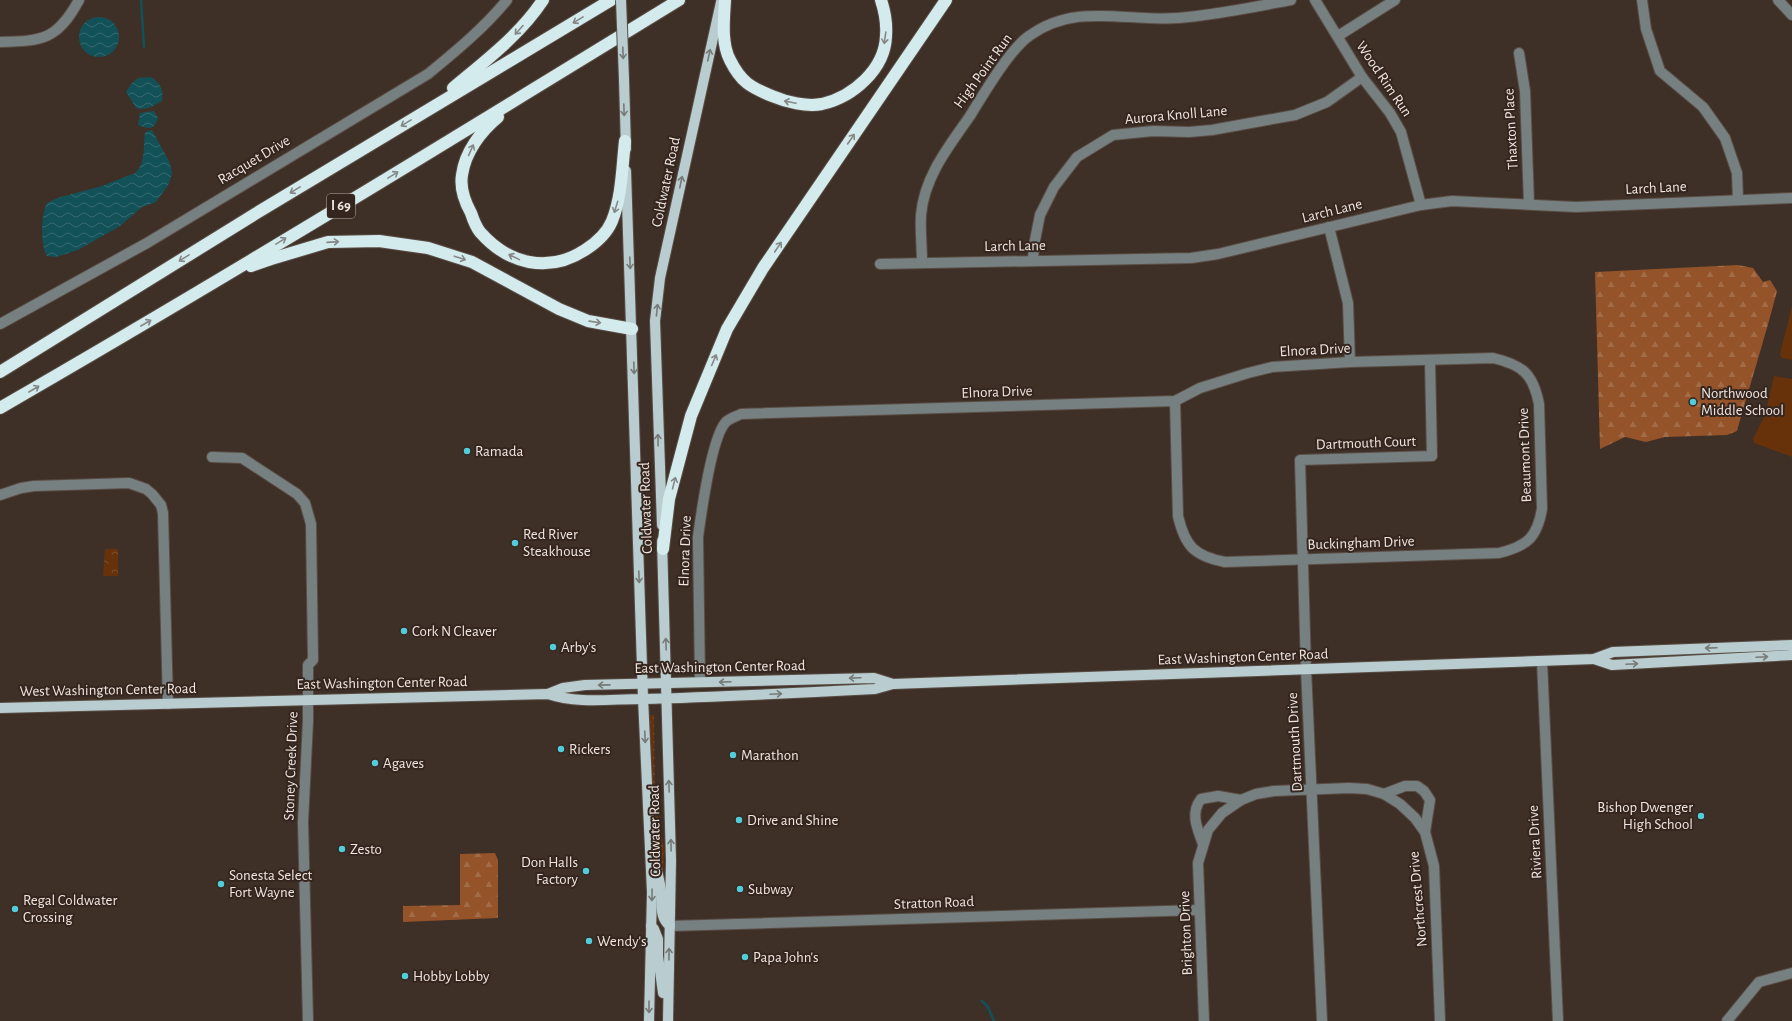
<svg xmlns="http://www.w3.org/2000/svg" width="1792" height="1021" font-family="'Alegreya Sans',sans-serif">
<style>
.grass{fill:url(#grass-dots)}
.forest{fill:url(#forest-firs)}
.park{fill:url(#park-crowns)}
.pitch{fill:#67310a}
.water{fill:url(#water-waves)}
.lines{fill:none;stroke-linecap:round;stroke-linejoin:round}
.stream{stroke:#135158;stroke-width:2.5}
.minor-casing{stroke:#5a4d45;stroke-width:12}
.major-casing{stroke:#5a4d45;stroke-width:12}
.highway-casing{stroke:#5a4d45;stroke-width:14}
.minor{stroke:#778081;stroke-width:10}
.major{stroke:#b9cdd0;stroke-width:10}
.highway{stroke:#d4ebee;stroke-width:12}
.major-bridge-casing{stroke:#5a4d45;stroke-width:12;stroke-linecap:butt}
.major-bridge{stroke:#b9cdd0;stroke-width:10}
.oneway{stroke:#848886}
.oneway2{stroke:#767a77}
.poi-dot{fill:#52cbda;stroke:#34261e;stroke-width:1.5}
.labels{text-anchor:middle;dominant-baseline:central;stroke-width:4;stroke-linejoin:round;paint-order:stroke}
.shield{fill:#34261e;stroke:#b7aca6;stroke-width:1}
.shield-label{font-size:14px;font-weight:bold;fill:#efe5e0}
.street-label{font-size:15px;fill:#efe5e0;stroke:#34261e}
.poi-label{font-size:15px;fill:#efe5e0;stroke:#34261e;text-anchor:start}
</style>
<defs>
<pattern id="grass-dots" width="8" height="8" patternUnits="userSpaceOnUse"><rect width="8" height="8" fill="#67310a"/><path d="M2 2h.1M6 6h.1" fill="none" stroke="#7d4f2d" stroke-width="1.8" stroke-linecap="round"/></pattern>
<pattern id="forest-firs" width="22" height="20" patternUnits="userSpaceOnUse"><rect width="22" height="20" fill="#945329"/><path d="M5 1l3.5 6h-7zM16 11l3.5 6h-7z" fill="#a36c48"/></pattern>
<pattern id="park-crowns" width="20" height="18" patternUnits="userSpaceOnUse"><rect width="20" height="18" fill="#67310a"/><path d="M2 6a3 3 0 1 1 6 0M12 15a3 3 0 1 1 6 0" fill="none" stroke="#7d4f2d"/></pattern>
<pattern id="water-waves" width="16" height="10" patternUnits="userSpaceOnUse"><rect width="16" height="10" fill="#135158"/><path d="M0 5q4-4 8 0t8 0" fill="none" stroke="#366a70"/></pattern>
</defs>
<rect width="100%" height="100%" fill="#3e3027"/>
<path class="grass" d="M 650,715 L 654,715 L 655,805 L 664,848 L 663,884 L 656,850 Z"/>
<g class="forest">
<path d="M 1738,265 L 1753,268 L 1763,282 L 1770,280 L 1777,291 C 1765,338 1750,384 1737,431 L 1727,435 L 1665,437 L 1646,442 L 1625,437 L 1600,449 L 1595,272 Z"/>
<path d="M 495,853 L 498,860 L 498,918 L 403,922 L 403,906 L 460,905 L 460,854 Z"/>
</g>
<path class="park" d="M 105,549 L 118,549 L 118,576 L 103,576 Z"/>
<g class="pitch">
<path d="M 1792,306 L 1792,360 L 1782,358 L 1780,354 Z"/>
<path d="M 1774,376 L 1792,379 L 1792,457 L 1754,443 L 1753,439 L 1765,415 Z"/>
</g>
<g class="water">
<circle cx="99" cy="37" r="20"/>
<path d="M 151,77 C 161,84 164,90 162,101 C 153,106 146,111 136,108 L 126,92 L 131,84 L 138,78 Z"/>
<path d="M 154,111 L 158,118 C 154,131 149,129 138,125 L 140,113 Z"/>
<path d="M 152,130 L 170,163 L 172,173 L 169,184 L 156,202 L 142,207 L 120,226 L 78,250 L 56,257 L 47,256 C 40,246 41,214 47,203 L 57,198 L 102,186 L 135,173 C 146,164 143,145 145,132 Z"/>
</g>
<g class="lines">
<g class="stream">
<path d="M 141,0 L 144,47"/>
<path d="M 982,1001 L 988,1007 L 994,1021"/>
</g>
<g class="minor-casing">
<g id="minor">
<path d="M 1315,0 L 1362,77 L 1390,113 L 1401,132 L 1421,205"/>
<path d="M 1642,0 L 1646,29 L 1660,71 L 1703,107 L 1725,138 L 1737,173 L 1738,199"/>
<path d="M 1778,0 L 1792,15"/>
<path d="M 1338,36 L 1395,0"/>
<path d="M 0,42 C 43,41 57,40 79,0"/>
<path d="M 1519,53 L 1525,91 L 1529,204"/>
<path d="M 1329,227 L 1348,303 L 1350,362"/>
<path d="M 1033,260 L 1034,245 L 1040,215 L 1054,187 L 1077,157 L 1113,135 L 1153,131 L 1189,132 L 1212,130 L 1295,115 L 1327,102 L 1362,77"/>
<path d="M 922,263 C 922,247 920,230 921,215 C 924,177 949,146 970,116 C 983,95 1010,49 1029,36 C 1076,2 1125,22 1178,18 C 1216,15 1254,7 1291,0"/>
<path d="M 880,264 L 1191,258 L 1218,254 L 1421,205 L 1452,201 L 1576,207 L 1792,198"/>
<path d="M 0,324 L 147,243 L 428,74 C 456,51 484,28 507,0"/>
<path d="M 212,457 L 242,458 L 297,494 L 305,503 L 311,524 L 313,660 L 308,665 L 308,721 L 303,822 L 308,1021"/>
<path d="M 0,495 L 21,488 L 34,486 L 129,483 L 146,489 L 152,494 L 161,505 L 163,513 L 168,704"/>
<path d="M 1542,661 L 1558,1021"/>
<path d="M 700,682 L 698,537 C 701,515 712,433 727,421 C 731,418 737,416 741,414 L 1175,401 L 1200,388 L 1248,373 L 1272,367 L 1350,362 L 1493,358 C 1523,365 1533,374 1539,404 L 1542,509 C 1537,538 1527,546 1499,553 L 1225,562 C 1194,556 1185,546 1178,516 L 1175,401"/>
<path d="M 1384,794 L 1405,786 L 1417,786 L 1424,791 L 1430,800 L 1425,832"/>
<path d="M 1203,844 C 1197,828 1190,813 1201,799 L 1218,796 L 1241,800"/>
<path d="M 670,926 L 1199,910"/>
<path d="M 1204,1021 L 1198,863 L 1208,830 L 1222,813 L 1241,800 L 1256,794 L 1274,791 L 1349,788 L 1367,789 L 1384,794 L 1400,804 L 1415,818 L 1425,832 L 1434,866 L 1440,1021"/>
<path d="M 1322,1021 L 1306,669 L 1300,460 L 1432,456 L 1430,361"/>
<path d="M 1727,1021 L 1759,982 L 1792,973"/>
</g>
</g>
<g class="major-casing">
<g id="major">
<path d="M 624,79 L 626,149"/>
<path d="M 626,171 L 643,698 L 652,892 L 649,1021"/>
<path d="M 662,525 L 655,321 L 660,278 L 721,2"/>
<path d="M 662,541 L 671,860 L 668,1021"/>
<path d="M 1594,659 L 1612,665 L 1792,655"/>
<path d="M 548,694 L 563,688 L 585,685 L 874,678 L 893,684"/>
<path d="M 0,708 L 548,694 C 578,704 610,699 642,699 C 719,697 797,693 875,689 L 893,684 L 1594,659 L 1613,652 L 1792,645"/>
<path d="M 655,863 C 657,872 660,881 661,891 C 663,903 658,916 670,926"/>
<path d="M 651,926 L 654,929 L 658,939 L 658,956 L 663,993"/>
</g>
</g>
<g class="highway-casing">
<g id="highway">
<path d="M 725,0 C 724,19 721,43 730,60 C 741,82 750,87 772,96 C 786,102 807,107 822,104 C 853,97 885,69 886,36 C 887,23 885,12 881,0"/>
<path d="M 453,88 C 485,61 520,35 543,0"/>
<path d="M 498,117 C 481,131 465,152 462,175 C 460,187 465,202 471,213 C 473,219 476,227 480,232 C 508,264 548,274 585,250 C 596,243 607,233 612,221 C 622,196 622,168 625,141"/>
<path d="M 251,266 L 271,259 L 328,242 L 379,241 L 428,248 L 472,262 L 559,309 L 588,321 L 632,329"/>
<path d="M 0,372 L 255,214 L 611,0"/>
<path d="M 0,408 C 229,276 454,138 679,0"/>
<path d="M 663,549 L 669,499 L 691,416 L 727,329 L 763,268 L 946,0"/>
</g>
</g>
<use href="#minor" class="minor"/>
<use href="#major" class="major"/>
<use href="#highway" class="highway"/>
<g class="major-bridge-casing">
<path id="major-bridge" d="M 621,0 L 624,79"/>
</g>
<use href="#major-bridge" class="major-bridge"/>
</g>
<defs><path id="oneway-shaft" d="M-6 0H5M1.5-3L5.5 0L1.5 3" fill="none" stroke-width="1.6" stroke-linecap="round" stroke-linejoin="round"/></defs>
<g class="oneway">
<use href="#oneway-shaft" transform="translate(578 20) rotate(149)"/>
<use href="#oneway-shaft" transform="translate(519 30) rotate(132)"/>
<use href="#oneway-shaft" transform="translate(885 38) rotate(98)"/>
<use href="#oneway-shaft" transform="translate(790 102) rotate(-168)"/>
<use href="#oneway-shaft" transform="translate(406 123) rotate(149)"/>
<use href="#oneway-shaft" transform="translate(851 139) rotate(-56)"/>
<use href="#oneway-shaft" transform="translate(471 150) rotate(-66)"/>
<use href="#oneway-shaft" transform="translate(393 175) rotate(-31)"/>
<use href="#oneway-shaft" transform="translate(295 190) rotate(149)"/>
<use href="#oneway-shaft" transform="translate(616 207) rotate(107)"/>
<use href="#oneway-shaft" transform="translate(281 241) rotate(-31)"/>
<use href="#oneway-shaft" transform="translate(333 242) rotate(-4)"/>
<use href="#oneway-shaft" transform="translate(778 247) rotate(-56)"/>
<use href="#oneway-shaft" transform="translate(514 257) rotate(-154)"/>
<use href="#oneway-shaft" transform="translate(184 258) rotate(148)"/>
<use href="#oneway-shaft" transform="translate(460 258) rotate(18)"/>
<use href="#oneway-shaft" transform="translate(595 322) rotate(8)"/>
<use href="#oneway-shaft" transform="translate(146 323) rotate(-30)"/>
<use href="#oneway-shaft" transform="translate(714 360) rotate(-67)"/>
<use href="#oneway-shaft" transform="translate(34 389) rotate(-30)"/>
<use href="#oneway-shaft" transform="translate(674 483) rotate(-76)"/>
</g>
<g class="oneway2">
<use href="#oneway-shaft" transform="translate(623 53) rotate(88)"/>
<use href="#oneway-shaft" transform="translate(709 55) rotate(-78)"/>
<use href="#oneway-shaft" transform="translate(624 110) rotate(88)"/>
<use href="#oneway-shaft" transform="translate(681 182) rotate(-78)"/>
<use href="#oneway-shaft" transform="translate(630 263) rotate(88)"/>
<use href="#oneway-shaft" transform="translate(657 310) rotate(-84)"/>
<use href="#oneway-shaft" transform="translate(634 368) rotate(88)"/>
<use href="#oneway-shaft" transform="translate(658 440) rotate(-91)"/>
<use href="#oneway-shaft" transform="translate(639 577) rotate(88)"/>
<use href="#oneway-shaft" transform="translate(666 644) rotate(-92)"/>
<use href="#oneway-shaft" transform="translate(1711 648) rotate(178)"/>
<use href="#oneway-shaft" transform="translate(1762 657) rotate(-3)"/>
<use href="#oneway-shaft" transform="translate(1632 664) rotate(-3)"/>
<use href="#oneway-shaft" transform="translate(855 678) rotate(178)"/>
<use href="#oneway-shaft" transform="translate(725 682) rotate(178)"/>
<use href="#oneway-shaft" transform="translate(604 685) rotate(179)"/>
<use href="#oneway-shaft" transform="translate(776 694) rotate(-3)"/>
<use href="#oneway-shaft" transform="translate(645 737) rotate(88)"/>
<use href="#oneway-shaft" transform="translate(669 786) rotate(-92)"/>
<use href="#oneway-shaft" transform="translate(671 845) rotate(-91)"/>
<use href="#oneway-shaft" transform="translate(652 895) rotate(91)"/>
<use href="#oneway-shaft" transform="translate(669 954) rotate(-89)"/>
<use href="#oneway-shaft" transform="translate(649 1007) rotate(90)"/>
</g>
<g class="poi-dot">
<circle cx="1693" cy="402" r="4"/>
<circle cx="467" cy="451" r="4"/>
<circle cx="515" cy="543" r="4"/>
<circle cx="404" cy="631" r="4"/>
<circle cx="553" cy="647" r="4"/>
<circle cx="561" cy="749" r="4"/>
<circle cx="733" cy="755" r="4"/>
<circle cx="375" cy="763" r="4"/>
<circle cx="1701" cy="816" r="4"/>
<circle cx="739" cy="820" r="4"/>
<circle cx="342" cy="849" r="4"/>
<circle cx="586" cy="871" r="4"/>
<circle cx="221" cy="884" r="4"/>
<circle cx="740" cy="889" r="4"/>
<circle cx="15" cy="909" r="4"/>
<circle cx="589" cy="941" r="4"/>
<circle cx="745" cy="957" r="4"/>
<circle cx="405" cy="976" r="4"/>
</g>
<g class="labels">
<rect class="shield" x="327" y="194" width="28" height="24" rx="3"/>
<g class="shield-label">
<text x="341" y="206">I 69</text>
</g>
<g class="street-label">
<text transform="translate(983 71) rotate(-54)">High Point Run</text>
<text transform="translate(1384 79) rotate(56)">Wood Rim Run</text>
<text transform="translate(1176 115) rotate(-5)">Aurora Knoll Lane</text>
<text transform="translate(1511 129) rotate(-93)">Thaxton Place</text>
<text transform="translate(254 160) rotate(-31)">Racquet Drive</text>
<text transform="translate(666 182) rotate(-78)">Coldwater Road</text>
<text transform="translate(1656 188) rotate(-3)">Larch Lane</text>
<text transform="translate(1332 211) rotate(-14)">Larch Lane</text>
<text transform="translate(1015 246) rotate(-1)">Larch Lane</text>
<text transform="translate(1315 350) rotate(-3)">Elnora Drive</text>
<text transform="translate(997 392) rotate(-2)">Elnora Drive</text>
<text transform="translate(1366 443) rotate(-2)">Dartmouth Court</text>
<text transform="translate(1525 455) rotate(-92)">Beaumont Drive</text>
<text transform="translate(646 508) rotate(-92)">Coldwater Road</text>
<text transform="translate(1361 543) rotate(-2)">Buckingham Drive</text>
<text transform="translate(685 551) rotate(-88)">Elnora Drive</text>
<text transform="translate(1243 657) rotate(-2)">East Washington Center Road</text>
<text transform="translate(720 667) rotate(-1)">East Washington Center Road</text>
<text transform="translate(382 683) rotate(-1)">East Washington Center Road</text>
<text transform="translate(108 690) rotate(-1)">West Washington Center Road</text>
<text transform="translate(1295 742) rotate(-93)">Dartmouth Drive</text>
<text transform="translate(291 766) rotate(-88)">Stoney Creek Drive</text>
<text transform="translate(655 831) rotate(-91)">Coldwater Road</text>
<text transform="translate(1535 842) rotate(-93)">Riviera Drive</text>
<text transform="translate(1418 899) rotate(-95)">Northcrest Drive</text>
<text transform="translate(934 903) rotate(-2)">Stratton Road</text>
<text transform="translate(1186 933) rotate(-92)">Brighton Drive</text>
</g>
<g class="poi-label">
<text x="1701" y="393">Northwood<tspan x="1701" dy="17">Middle School</tspan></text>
<text x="475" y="451">Ramada</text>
<text x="523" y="534">Red River<tspan x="523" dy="17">Steakhouse</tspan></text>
<text x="412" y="631">Cork N Cleaver</text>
<text x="561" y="647">Arby's</text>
<text x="569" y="749">Rickers</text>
<text x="741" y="755">Marathon</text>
<text x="383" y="763">Agaves</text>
<text x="1693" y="807" text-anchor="end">Bishop Dwenger<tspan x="1693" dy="17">High School</tspan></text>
<text x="747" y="820">Drive and Shine</text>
<text x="350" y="849">Zesto</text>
<text x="578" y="862" text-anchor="end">Don Halls<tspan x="578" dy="17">Factory</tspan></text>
<text x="229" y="875">Sonesta Select<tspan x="229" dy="17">Fort Wayne</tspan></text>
<text x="748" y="889">Subway</text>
<text x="23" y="900">Regal Coldwater<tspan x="23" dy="17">Crossing</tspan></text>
<text x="597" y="941">Wendy's</text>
<text x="753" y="957">Papa John's</text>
<text x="413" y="976">Hobby Lobby</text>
</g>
</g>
</svg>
